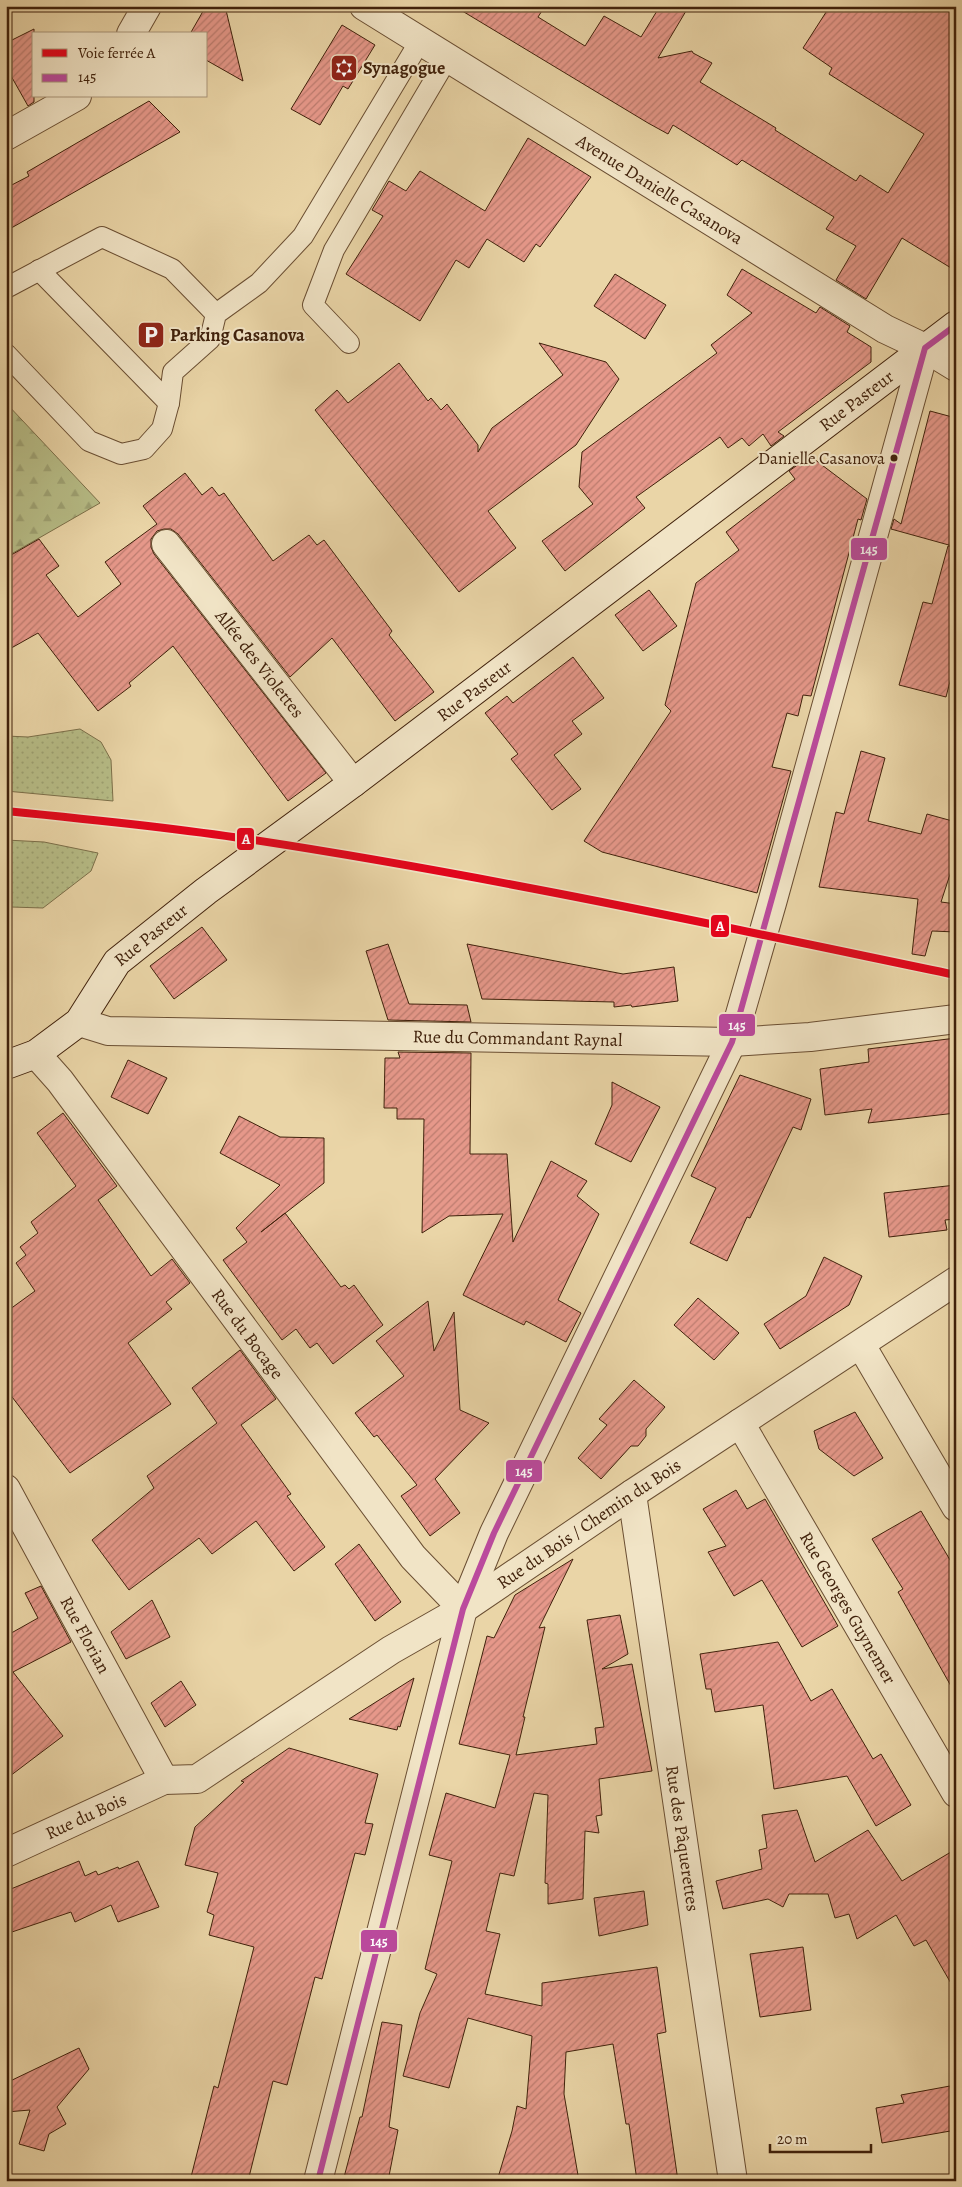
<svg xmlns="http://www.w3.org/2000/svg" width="962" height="2187" font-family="Alegreya,serif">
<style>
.grass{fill:url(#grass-dots);stroke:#7c6f49}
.forest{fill:url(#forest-firs);stroke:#7c6f49}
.building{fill:url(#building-hatch);stroke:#40210b}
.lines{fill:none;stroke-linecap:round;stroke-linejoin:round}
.lane-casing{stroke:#6a4e32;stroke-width:22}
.street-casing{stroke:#6a4e32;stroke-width:30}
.secondary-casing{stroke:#40210b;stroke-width:30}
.lane{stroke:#f1e4c6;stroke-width:20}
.street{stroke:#f1e4c6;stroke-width:28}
.secondary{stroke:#f1e4c6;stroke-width:28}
.bus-1-casing{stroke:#f1e4c6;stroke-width:10}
.bus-1{stroke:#bb4a9d;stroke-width:6}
.rail-1-casing{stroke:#f1e4c6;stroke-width:11}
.rail-1{stroke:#e3051c;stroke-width:8}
.bus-dot{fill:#40210b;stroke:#f1e4c6;stroke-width:2}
.labels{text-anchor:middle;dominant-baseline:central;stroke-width:4;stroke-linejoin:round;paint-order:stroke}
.bus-label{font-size:17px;fill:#40210b;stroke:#f1e4c6;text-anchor:end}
.poi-label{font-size:18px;font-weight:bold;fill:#40210b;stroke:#f1e4c6;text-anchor:start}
.street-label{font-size:18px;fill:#40210b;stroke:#f1e4c6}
.line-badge{stroke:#f1e4c6;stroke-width:2}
.badge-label{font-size:14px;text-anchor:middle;font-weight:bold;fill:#fff}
</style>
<defs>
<pattern id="grass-dots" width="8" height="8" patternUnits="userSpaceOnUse" patternTransform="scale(1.25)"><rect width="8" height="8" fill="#b7bd87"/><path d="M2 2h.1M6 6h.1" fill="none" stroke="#9ea273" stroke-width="1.8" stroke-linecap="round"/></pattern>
<pattern id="forest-firs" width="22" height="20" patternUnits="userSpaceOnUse" patternTransform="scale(1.25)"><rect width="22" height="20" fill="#b7bd87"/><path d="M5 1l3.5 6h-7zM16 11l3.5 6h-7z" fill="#9ea273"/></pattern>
<pattern id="building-hatch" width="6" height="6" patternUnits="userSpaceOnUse" patternTransform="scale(1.25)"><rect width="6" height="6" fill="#e6988a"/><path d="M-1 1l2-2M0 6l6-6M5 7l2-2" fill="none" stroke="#bc7c6f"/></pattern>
</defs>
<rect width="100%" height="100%" fill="#ead5a7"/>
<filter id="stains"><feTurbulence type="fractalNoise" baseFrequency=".004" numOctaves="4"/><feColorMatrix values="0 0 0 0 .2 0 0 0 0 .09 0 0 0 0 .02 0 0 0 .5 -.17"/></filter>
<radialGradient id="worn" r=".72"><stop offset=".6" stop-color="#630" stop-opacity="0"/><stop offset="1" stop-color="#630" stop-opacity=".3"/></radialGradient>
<g class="grass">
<path d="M 80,729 L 101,742 L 111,760 L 113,801 L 6,791 L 6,736 L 28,737 Z"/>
<path d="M 6,840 L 44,842 L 98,853 L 91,871 L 43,908 L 11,907 L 11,894 L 6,894 Z"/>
</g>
<path class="forest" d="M 6,403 L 100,503 L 6,557 Z"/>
<g class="building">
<path d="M 206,6 L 225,6 L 243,81 L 206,60 L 206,34 L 190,34 Z"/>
<path d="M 454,6 L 545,6 L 538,17 L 585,46 L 604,16 L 641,37 L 660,6 L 689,6 L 658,58 L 692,51 L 693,53 L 712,63 L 700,82 L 776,128 L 775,130 L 856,181 L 860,175 L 888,193 L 924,134 L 829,74 L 832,68 L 803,48 L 830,6 L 956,6 L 956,271 L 902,238 L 866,299 L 836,280 L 856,246 L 826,229 L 834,217 L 742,160 L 737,165 L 673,125 L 668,134 L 648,123 Z"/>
<path d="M 342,25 L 375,45 L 348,89 L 343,86 L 320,125 L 291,109 Z"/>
<path d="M 34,29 L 34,102 L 28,106 L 6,67 L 6,43 Z"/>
<path d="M 149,101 L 180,132 L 6,231 L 6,188 L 29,176 L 27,172 Z"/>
<path d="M 528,138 L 591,177 L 540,247 L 536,244 L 524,262 L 487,239 L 469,268 L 456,260 L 420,321 L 346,274 L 383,216 L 372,210 L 389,181 L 406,191 L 420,171 L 485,211 Z"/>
<path d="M 742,269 L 816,313 L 820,307 L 850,326 L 847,332 L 871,347 L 871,362 L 778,432 L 784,436 L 771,446 L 763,434 L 749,446 L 742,438 L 728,448 L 720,437 L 636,497 L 645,508 L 565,571 L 542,541 L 593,504 L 579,487 L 582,452 L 717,353 L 711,345 L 752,313 L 727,295 Z"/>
<path d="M 615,274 L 666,305 L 645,339 L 594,306 Z"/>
<path d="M 539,343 L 606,362 L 619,379 L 576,445 L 488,511 L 516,548 L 459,592 L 315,410 L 337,390 L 348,403 L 399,363 L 428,401 L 431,398 L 441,410 L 447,404 L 478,445 L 478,452 L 492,428 L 563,375 Z"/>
<path d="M 930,411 L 956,418 L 956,547 L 891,529 L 894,519 L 901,524 Z"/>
<path d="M 810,456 L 867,499 L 861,520 L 858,519 L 811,696 L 803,695 L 798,716 L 787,713 L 772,767 L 791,771 L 757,893 L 602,852 L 584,841 L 671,711 L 665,705 L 696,583 L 739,550 L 726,532 L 795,479 L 789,471 Z"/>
<path d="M 185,473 L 202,495 L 212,487 L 219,496 L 224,493 L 273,561 L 309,535 L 317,545 L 324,540 L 392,631 L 389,635 L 434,692 L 395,721 L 332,638 L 290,677 L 178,534 L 171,529 L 164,529 L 157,531 L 151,539 L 151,547 L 154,554 L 326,773 L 288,801 L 173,646 L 129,683 L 131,686 L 98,711 L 38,633 L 6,651 L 6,558 L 39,539 L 59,566 L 46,575 L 78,617 L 121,584 L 105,562 L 157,524 L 143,506 Z"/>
<path d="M 948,546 L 956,547 L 956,658 L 946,697 L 899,685 L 923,602 L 932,604 Z"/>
<path d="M 649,590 L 677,626 L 643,651 L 615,615 Z"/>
<path d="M 573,657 L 604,698 L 572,721 L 582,734 L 554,755 L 581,789 L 552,810 L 511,759 L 518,754 L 485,713 L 507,696 L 513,703 Z"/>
<path d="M 861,751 L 885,758 L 868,821 L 921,834 L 927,814 L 956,822 L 956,856 L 941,902 L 956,904 L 956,932 L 932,931 L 925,956 L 912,954 L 918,899 L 819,887 L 836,812 L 844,814 Z"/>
<path d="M 202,927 L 227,960 L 174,999 L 150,966 Z"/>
<path d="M 388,944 L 409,1004 L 467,1005 L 471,1022 L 388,1020 L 366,951 Z"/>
<path d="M 467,944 L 623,974 L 674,967 L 678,1001 L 632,1007 L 631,1005 L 614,1007 L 614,1002 L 482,999 Z"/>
<path d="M 956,1038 L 956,1077 L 951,1077 L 956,1113 L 868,1123 L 872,1109 L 825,1115 L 820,1069 L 869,1062 L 868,1049 Z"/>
<path d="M 398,1052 L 471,1053 L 470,1154 L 507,1154 L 513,1242 L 551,1161 L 587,1181 L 577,1196 L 599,1214 L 558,1300 L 581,1313 L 566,1342 L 526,1321 L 524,1325 L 463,1295 L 503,1214 L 449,1216 L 422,1233 L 424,1119 L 397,1119 L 397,1108 L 384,1108 L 385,1058 L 400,1058 Z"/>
<path d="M 128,1060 L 167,1078 L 148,1114 L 111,1097 Z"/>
<path d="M 740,1075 L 811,1099 L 801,1130 L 793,1127 L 750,1218 L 747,1217 L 727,1261 L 690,1243 L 716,1188 L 691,1176 Z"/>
<path d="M 612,1082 L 660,1107 L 631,1162 L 595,1144 L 612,1105 Z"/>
<path d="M 63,1113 L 117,1186 L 98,1200 L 151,1276 L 172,1259 L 190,1283 L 166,1302 L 172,1309 L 128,1343 L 171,1404 L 70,1473 L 6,1389 L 6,1312 L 35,1291 L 16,1263 L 26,1255 L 20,1247 L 38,1233 L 31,1222 L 76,1186 L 37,1133 Z"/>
<path d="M 239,1116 L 280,1137 L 324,1138 L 324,1183 L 261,1232 L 285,1213 L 341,1287 L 345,1285 L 349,1289 L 354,1285 L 383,1325 L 333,1364 L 317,1343 L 310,1348 L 296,1329 L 282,1340 L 223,1260 L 247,1242 L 236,1228 L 280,1185 L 220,1153 Z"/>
<path d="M 956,1185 L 956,1219 L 945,1220 L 947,1230 L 889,1237 L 884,1193 Z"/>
<path d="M 824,1257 L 862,1276 L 849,1305 L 780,1349 L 764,1324 L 806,1296 Z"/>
<path d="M 698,1298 L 739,1333 L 714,1360 L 674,1325 Z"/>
<path d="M 428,1301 L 434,1351 L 454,1312 L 460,1410 L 489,1423 L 435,1479 L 460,1513 L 430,1536 L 401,1496 L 417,1485 L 377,1435 L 374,1437 L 355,1413 L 404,1376 L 376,1341 Z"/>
<path d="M 240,1350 L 276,1399 L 241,1425 L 291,1494 L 287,1496 L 325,1547 L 294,1571 L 256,1521 L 212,1554 L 199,1538 L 129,1590 L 92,1540 L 154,1488 L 147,1476 L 217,1423 L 192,1388 Z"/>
<path d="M 634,1380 L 665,1407 L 646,1429 L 646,1436 L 638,1446 L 631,1446 L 601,1479 L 578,1458 L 607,1425 L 599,1419 Z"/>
<path d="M 855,1412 L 883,1458 L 854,1476 L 819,1449 L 814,1431 Z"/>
<path d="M 736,1490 L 747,1509 L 765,1499 L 838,1626 L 802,1647 L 762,1580 L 734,1596 L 708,1552 L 726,1546 L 703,1509 Z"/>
<path d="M 921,1511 L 956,1570 L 956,1695 L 898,1592 L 903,1589 L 872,1539 Z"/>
<path d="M 359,1544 L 401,1602 L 375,1621 L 335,1564 Z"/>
<path d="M 573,1559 L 539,1628 L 545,1627 L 523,1717 L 525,1717 L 516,1755 L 597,1744 L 595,1728 L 604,1727 L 587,1620 L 620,1615 L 628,1654 L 602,1669 L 632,1664 L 652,1771 L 599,1779 L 602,1815 L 596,1816 L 599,1833 L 585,1831 L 583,1899 L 548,1904 L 548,1884 L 545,1883 L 548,1795 L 534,1793 L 514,1876 L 500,1873 L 486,1931 L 500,1934 L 485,1994 L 542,2006 L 542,1983 L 657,1967 L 666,2032 L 657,2034 L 678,2181 L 637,2181 L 629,2124 L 626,2124 L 613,2044 L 566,2052 L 564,2094 L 579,2181 L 497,2181 L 512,2131 L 517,2106 L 526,2109 L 532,2036 L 468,2018 L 449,2088 L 403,2076 L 420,2013 L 437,1974 L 425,1969 L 452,1861 L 429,1855 L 446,1793 L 495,1808 L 510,1755 L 459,1744 L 487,1636 L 494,1638 L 515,1595 Z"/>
<path d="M 41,1586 L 71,1642 L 13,1672 L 63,1736 L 6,1779 L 6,1636 L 38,1618 L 25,1593 Z"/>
<path d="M 152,1600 L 170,1637 L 126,1659 L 111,1632 Z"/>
<path d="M 778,1642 L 811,1701 L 832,1689 L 873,1759 L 881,1754 L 911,1805 L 876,1826 L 847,1776 L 774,1789 L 763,1705 L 715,1712 L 711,1689 L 706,1689 L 700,1654 Z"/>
<path d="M 414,1678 L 400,1727 L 398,1726 L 397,1730 L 349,1719 Z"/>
<path d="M 181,1681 L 196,1705 L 165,1727 L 151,1703 Z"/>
<path d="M 289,1748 L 378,1774 L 365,1823 L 373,1824 L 365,1855 L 355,1853 L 322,1979 L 315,1977 L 287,2085 L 273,2081 L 248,2181 L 190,2181 L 214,2086 L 218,2088 L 254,1947 L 209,1935 L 214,1915 L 207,1912 L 218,1873 L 185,1865 L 195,1827 L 244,1782 L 241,1781 Z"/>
<path d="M 797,1810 L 815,1862 L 868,1830 L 902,1881 L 956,1849 L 956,1992 L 926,1940 L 914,1946 L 896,1915 L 857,1939 L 849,1914 L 835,1918 L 828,1894 L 789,1894 L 783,1907 L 768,1899 L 723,1909 L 716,1881 L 762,1869 L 759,1850 L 767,1848 L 762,1815 Z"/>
<path d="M 79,1861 L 85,1876 L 96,1871 L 98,1875 L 118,1867 L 119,1869 L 138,1861 L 159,1907 L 118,1922 L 111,1905 L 75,1922 L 71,1912 L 6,1934 L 6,1891 Z"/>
<path d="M 644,1891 L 648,1925 L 599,1936 L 594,1898 Z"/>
<path d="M 803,1947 L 811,2010 L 760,2017 L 750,1954 Z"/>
<path d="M 382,2022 L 402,2025 L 389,2127 L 398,2130 L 388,2181 L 343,2181 L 360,2117 L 362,2117 Z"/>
<path d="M 79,2048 L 89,2069 L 57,2107 L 66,2124 L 49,2134 L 44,2151 L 19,2144 L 30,2110 L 6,2112 L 6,2083 Z"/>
<path d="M 950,2086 L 956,2130 L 882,2143 L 876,2108 L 904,2103 L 901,2095 Z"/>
</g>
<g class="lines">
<g class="lane-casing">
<g id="lane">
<path d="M 39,270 L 169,403"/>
<path d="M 6,288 L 102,237 L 172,269 L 216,314"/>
<path d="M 349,343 L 313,305 L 334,250 L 448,57"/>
<path d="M 6,354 L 89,441 L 121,454 L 144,449 L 162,429 L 169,403 L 173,372 L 210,339 L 216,314 L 259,283 L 303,236 L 420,41"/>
</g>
</g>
<g class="street-casing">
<g id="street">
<path id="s1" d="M 364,6 L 885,329 L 925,348 L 956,367"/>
<path d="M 131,34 L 147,6"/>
<path d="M 6,136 L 77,96"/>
<path id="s2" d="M 166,544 L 353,783"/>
<path id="s3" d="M 79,1022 L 108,1031 L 732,1042 L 810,1037 L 956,1019"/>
<path id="s4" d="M 36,1054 L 60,1081 L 413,1557 L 463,1609"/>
<path d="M 861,1345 L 956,1507"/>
<path id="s5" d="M 740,1423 L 956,1793"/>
<path id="s6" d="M 6,1489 L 164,1780"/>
<path id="s7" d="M 632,1494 L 733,2181"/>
<path id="s8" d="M 6,1853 L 164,1780 L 197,1779 L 391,1650 L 463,1609 L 632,1494 L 956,1281"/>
<path d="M 318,2181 L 463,1609 L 494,1533 L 732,1042 L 772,903 L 925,348"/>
</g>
</g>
<g class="secondary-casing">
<g id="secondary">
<path id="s9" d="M 6,1065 L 36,1054 L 79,1022 L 117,962 L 206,891 L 353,783 L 956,325"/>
</g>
</g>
<use href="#lane" class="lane"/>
<use href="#street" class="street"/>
<use href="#secondary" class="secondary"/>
<g class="bus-1-casing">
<path id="bus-1" d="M 318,2181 L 463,1609 L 494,1533 L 732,1042 L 925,348 L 956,325"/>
</g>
<use href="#bus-1" class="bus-1"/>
<g class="rail-1-casing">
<path id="rail-1" d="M 6,811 C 87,819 167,827 247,839 C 485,875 720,926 956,975"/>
</g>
<use href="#rail-1" class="rail-1"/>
</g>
<defs>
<g id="synagogue-square" transform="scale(1.4375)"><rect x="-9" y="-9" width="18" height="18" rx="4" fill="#8f2418" stroke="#f1e4c6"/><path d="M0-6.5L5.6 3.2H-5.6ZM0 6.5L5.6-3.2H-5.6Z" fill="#fff"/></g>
<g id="parking-square" transform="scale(1.4375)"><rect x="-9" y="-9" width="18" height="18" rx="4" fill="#8f2418" stroke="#f1e4c6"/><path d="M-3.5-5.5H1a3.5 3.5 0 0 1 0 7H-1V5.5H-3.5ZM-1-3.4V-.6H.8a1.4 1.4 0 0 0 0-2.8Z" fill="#fff"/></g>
</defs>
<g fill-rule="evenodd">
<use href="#synagogue-square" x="344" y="68"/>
<use href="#parking-square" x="151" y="335"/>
</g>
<circle class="bus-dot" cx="894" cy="458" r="4.5"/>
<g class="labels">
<g class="bus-label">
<text x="885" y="458">Danielle Casanova</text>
</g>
<g class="poi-label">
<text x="363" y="68">Synagogue</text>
<text x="170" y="335">Parking Casanova</text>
</g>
<g class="street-label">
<text stroke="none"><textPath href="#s1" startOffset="348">Avenue Danielle Casanova</textPath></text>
<text stroke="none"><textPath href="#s9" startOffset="1085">Rue Pasteur</textPath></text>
<text stroke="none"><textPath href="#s2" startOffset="152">Allée des Violettes</textPath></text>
<text stroke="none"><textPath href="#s9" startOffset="605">Rue Pasteur</textPath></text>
<text stroke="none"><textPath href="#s9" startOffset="200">Rue Pasteur</textPath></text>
<text stroke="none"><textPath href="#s3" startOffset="440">Rue du Commandant Raynal</textPath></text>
<text stroke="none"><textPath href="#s4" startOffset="351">Rue du Bocage</textPath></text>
<text stroke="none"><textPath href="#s8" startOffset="675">Rue du Bois / Chemin du Bois</textPath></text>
<text stroke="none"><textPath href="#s5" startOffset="214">Rue Georges Guynemer</textPath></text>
<text stroke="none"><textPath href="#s6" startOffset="166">Rue Florian</textPath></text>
<text stroke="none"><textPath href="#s8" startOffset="88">Rue du Bois</textPath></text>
<text stroke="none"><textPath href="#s7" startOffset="348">Rue des Pâquerettes</textPath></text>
</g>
</g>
<g class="line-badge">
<rect x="850" y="537" width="38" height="24" rx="5" fill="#bb4a9d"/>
<rect x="236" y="827" width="19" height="24" rx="5" fill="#e3051c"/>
<rect x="710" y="914" width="20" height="24" rx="5" fill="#e3051c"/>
<rect x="718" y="1013" width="38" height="24" rx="5" fill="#bb4a9d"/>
<rect x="505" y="1459" width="38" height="24" rx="5" fill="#bb4a9d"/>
<rect x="360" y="1929" width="38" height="24" rx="5" fill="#bb4a9d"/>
</g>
<g class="badge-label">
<text x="869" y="554">145</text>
<text x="246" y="844">A</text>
<text x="720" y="931">A</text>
<text x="737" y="1030">145</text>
<text x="524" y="1476">145</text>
<text x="379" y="1946">145</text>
</g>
<rect width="962" height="2187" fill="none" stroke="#ead5a7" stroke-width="25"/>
<rect x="8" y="8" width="947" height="2172" fill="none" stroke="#40210b" stroke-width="2.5"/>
<rect x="12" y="12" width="937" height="2162" fill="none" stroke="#40210b"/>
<rect x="32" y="32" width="175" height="65" fill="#f1e4c6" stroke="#aa967b"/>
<rect x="42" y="49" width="25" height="8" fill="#e3051c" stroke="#aa967b"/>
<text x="78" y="58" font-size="15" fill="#40210b">Voie ferrée A</text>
<rect x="42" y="74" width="25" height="8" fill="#bb4a9d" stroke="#aa967b"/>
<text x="78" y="82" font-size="15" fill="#40210b">145</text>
<path d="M770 2144v8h101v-8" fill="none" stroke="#40210b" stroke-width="2.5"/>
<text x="777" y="2144" font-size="15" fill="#40210b" stroke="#f1e4c6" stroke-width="4" paint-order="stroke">20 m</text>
<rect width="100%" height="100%" filter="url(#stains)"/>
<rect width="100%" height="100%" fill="url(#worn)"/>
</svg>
